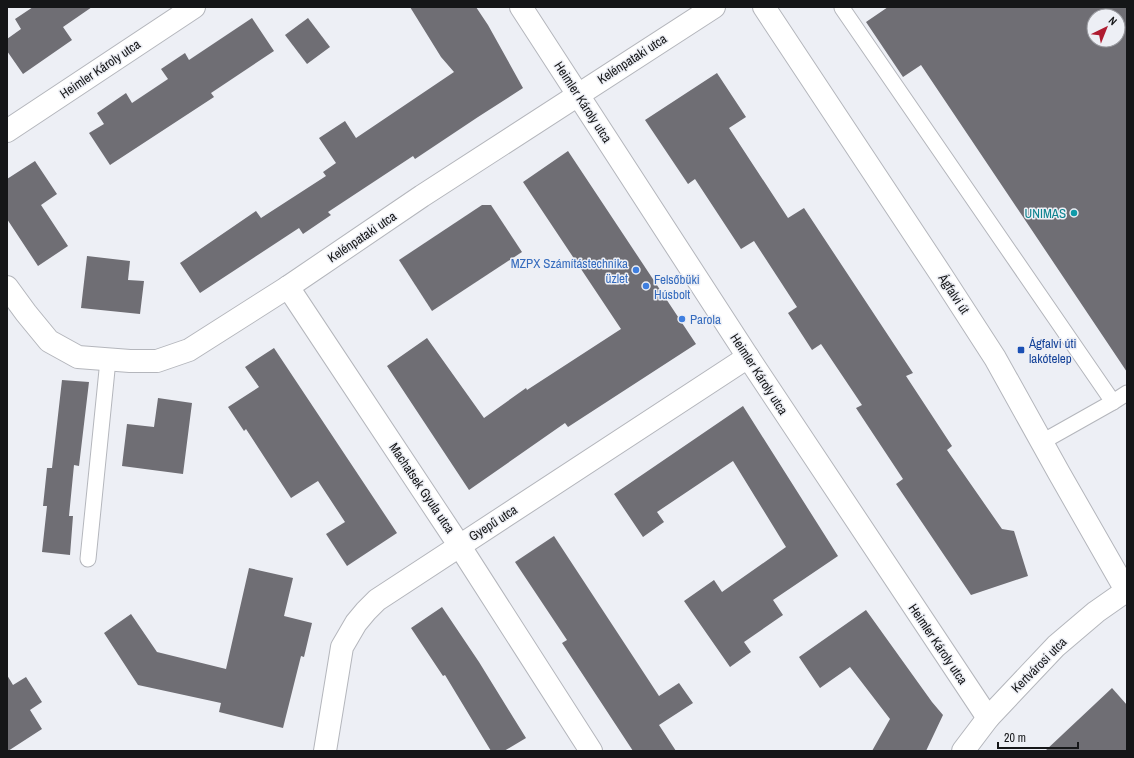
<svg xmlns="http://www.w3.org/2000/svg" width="1134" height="758" font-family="'Archivo Narrow',sans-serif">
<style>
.building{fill:#6f6e74;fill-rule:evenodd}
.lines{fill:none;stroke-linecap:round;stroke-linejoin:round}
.lane-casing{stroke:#b4b6bc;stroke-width:17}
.street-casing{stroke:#b4b6bc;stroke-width:24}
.secondary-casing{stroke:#b4b6bc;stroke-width:24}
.lane{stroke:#fff;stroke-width:15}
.street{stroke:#fff;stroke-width:22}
.secondary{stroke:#fff;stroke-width:22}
.culture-dot{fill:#0f9aa8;stroke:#edeff5;stroke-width:1.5}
.shop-dot{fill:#3f7fe0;stroke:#edeff5;stroke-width:1.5}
.transit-dot{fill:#1a4fb4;stroke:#edeff5;stroke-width:1.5}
.labels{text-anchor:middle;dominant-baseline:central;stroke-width:3;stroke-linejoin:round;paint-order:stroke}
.street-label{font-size:13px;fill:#151618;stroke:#edeff5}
.culture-label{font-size:13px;fill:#0d838f;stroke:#edeff5;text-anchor:end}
.shop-label{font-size:13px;fill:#366cbe;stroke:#edeff5;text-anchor:start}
.transit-label{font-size:13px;fill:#164399;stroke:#edeff5;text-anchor:start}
</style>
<rect width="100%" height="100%" fill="#edeff5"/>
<g class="building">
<path d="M 33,7 L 92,7 L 63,27 L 72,40 L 23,74 L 7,51 L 7,39 L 21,29 L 15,19 Z"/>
<path d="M 410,7 L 476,7 L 488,25 L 523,88 L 478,117 L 415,159 L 413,156 L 328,212 L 331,215 L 303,234 L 299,228 L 200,293 L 180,263 L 256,211 L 261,218 L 326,176 L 323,172 L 336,163 L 319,138 L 345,121 L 356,138 L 454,72 L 441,57 Z"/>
<path d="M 888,7 L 1127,7 L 1127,372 L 921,65 L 903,77 L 866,22 ZM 1094,16 L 1118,16 L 1118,40 L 1094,40 Z"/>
<path d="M 252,18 L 274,51 L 211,93 L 214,97 L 110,165 L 89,133 L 104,124 L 97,113 L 126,93 L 132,103 L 168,79 L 161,69 L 185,53 L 189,60 Z"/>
<path d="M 308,18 L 330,47 L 307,64 L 285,35 Z"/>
<path d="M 717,73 L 746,117 L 729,128 L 788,218 L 804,208 L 913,373 L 906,376 L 952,446 L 947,450 L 1002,529 L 1014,531 L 1028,576 L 971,595 L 896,484 L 903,479 L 856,408 L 862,405 L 821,344 L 812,350 L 788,313 L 797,307 L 754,241 L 741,249 L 695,179 L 688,184 L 645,120 Z"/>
<path d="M 568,151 L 696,344 L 568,427 L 565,423 L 469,490 L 387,366 L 427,338 L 484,418 L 526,388 L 527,390 L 621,329 L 523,182 Z"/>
<path d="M 35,161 L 57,194 L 41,205 L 68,246 L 38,266 L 7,219 L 7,179 Z"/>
<path d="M 482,205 L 491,205 L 522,252 L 432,311 L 399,260 Z"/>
<path d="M 87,256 L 130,261 L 128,280 L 144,281 L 140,314 L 81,308 Z"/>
<path d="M 274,348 L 397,533 L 347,566 L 326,534 L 345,522 L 318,481 L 291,498 L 246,429 L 244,431 L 228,407 L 259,387 L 245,367 Z"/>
<path d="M 62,380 L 89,382 L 79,466 L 74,465 L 69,516 L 73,516 L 70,555 L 42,552 L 47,506 L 43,506 L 47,468 L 52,468 Z"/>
<path d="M 158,398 L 192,403 L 183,474 L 122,466 L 127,424 L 154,427 Z"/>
<path d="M 743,406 L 838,556 L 773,600 L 783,615 L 744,642 L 751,652 L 730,667 L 684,601 L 714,580 L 722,592 L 786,547 L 733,461 L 657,512 L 664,522 L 643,537 L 614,494 Z"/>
<path d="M 554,536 L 659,696 L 679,683 L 693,703 L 659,725 L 676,751 L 633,751 L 562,643 L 567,640 L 515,562 Z"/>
<path d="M 249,568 L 293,578 L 284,616 L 312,623 L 304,657 L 301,656 L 283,728 L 219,712 L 221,703 L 138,685 L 104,633 L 131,614 L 157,652 L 226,669 Z"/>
<path d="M 442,607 L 479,662 L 526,738 L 504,751 L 491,751 L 445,675 L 443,676 L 411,628 Z"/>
<path d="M 866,610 L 932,702 L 943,715 L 926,751 L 872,751 L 890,719 L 850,667 L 820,688 L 799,657 Z"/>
<path d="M 7,675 L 13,685 L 26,677 L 42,702 L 30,710 L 42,729 L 8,751 L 7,751 Z"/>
<path d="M 1112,688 L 1127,705 L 1127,751 L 1045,751 Z"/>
</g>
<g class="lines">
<g class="lane-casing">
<g id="lane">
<path d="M 843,7 L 842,8 L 1113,402"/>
<path d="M 1042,442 L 1113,402 L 1127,393"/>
<path d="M 88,559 L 108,360"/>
</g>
</g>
<g class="street-casing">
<g id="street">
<path d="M 521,7 L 748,357 L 988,718"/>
<path d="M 7,131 L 194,7"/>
<path d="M 7,287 L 26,313 L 49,341 L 78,357 L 130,361 L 157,361 L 189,350 L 288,287 L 422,196 L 714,7"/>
<path d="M 288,287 L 459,545 L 591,751"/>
<path d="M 325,751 L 342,647 L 356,623 L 366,611 L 377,600 L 748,357"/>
<path d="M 963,751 L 988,718 L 1056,646 L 1096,612 L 1126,591"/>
</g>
</g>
<g class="secondary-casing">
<path id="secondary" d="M 764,7 L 942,276 L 995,358 L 1059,473 L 1127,592"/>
</g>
<use href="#lane" class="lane"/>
<use href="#street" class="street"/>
<use href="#secondary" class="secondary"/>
</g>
<circle class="culture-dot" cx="1074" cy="213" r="4"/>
<g class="shop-dot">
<circle cx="636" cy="270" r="4"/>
<circle cx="646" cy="286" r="4"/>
<circle cx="682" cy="319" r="4"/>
</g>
<rect class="transit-dot" x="1017" y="346" width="8" height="8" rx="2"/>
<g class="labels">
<g class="street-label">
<text transform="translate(632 59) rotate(-33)">Kelénpataki utca</text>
<text transform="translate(100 69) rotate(-34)">Heimler Károly utca</text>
<text transform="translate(583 102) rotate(57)">Heimler Károly utca</text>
<text transform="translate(362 237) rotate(-34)">Kelénpataki utca</text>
<text transform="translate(954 294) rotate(57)">Ágfalvi út</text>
<text transform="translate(759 374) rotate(57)">Heimler Károly utca</text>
<text transform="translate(422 488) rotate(56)">Machatsek Gyula utca</text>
<text transform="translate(493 523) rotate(-33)">Gyepű utca</text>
<text transform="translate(938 644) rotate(56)">Heimler Károly utca</text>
<text transform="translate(1039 665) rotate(-45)">Kertvárosi utca</text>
</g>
<g class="culture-label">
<text x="1066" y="213">UNIMAS</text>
</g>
<g class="shop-label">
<text x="628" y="263" text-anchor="end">MZPX Számítástechnika<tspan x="628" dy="15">üzlet</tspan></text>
<text x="654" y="279">Felsőbüki<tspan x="654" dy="15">Húsbolt</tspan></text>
<text x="690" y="319">Parola</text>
</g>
<g class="transit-label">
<text x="1029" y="343">Ágfalvi úti<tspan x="1029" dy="15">lakótelep</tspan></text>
</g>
</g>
<rect width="1134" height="758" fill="none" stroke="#151618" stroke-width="16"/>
<g transform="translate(1106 28) rotate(43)"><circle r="19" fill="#edeff5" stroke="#97989d"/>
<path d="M0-3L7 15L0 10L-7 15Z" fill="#af1b30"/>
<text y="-6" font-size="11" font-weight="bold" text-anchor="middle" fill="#151618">N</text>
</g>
<path d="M998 742v6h80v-6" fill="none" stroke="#151618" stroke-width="2"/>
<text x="1004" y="742" font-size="12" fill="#151618" stroke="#edeff5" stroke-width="3" paint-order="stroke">20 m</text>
</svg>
